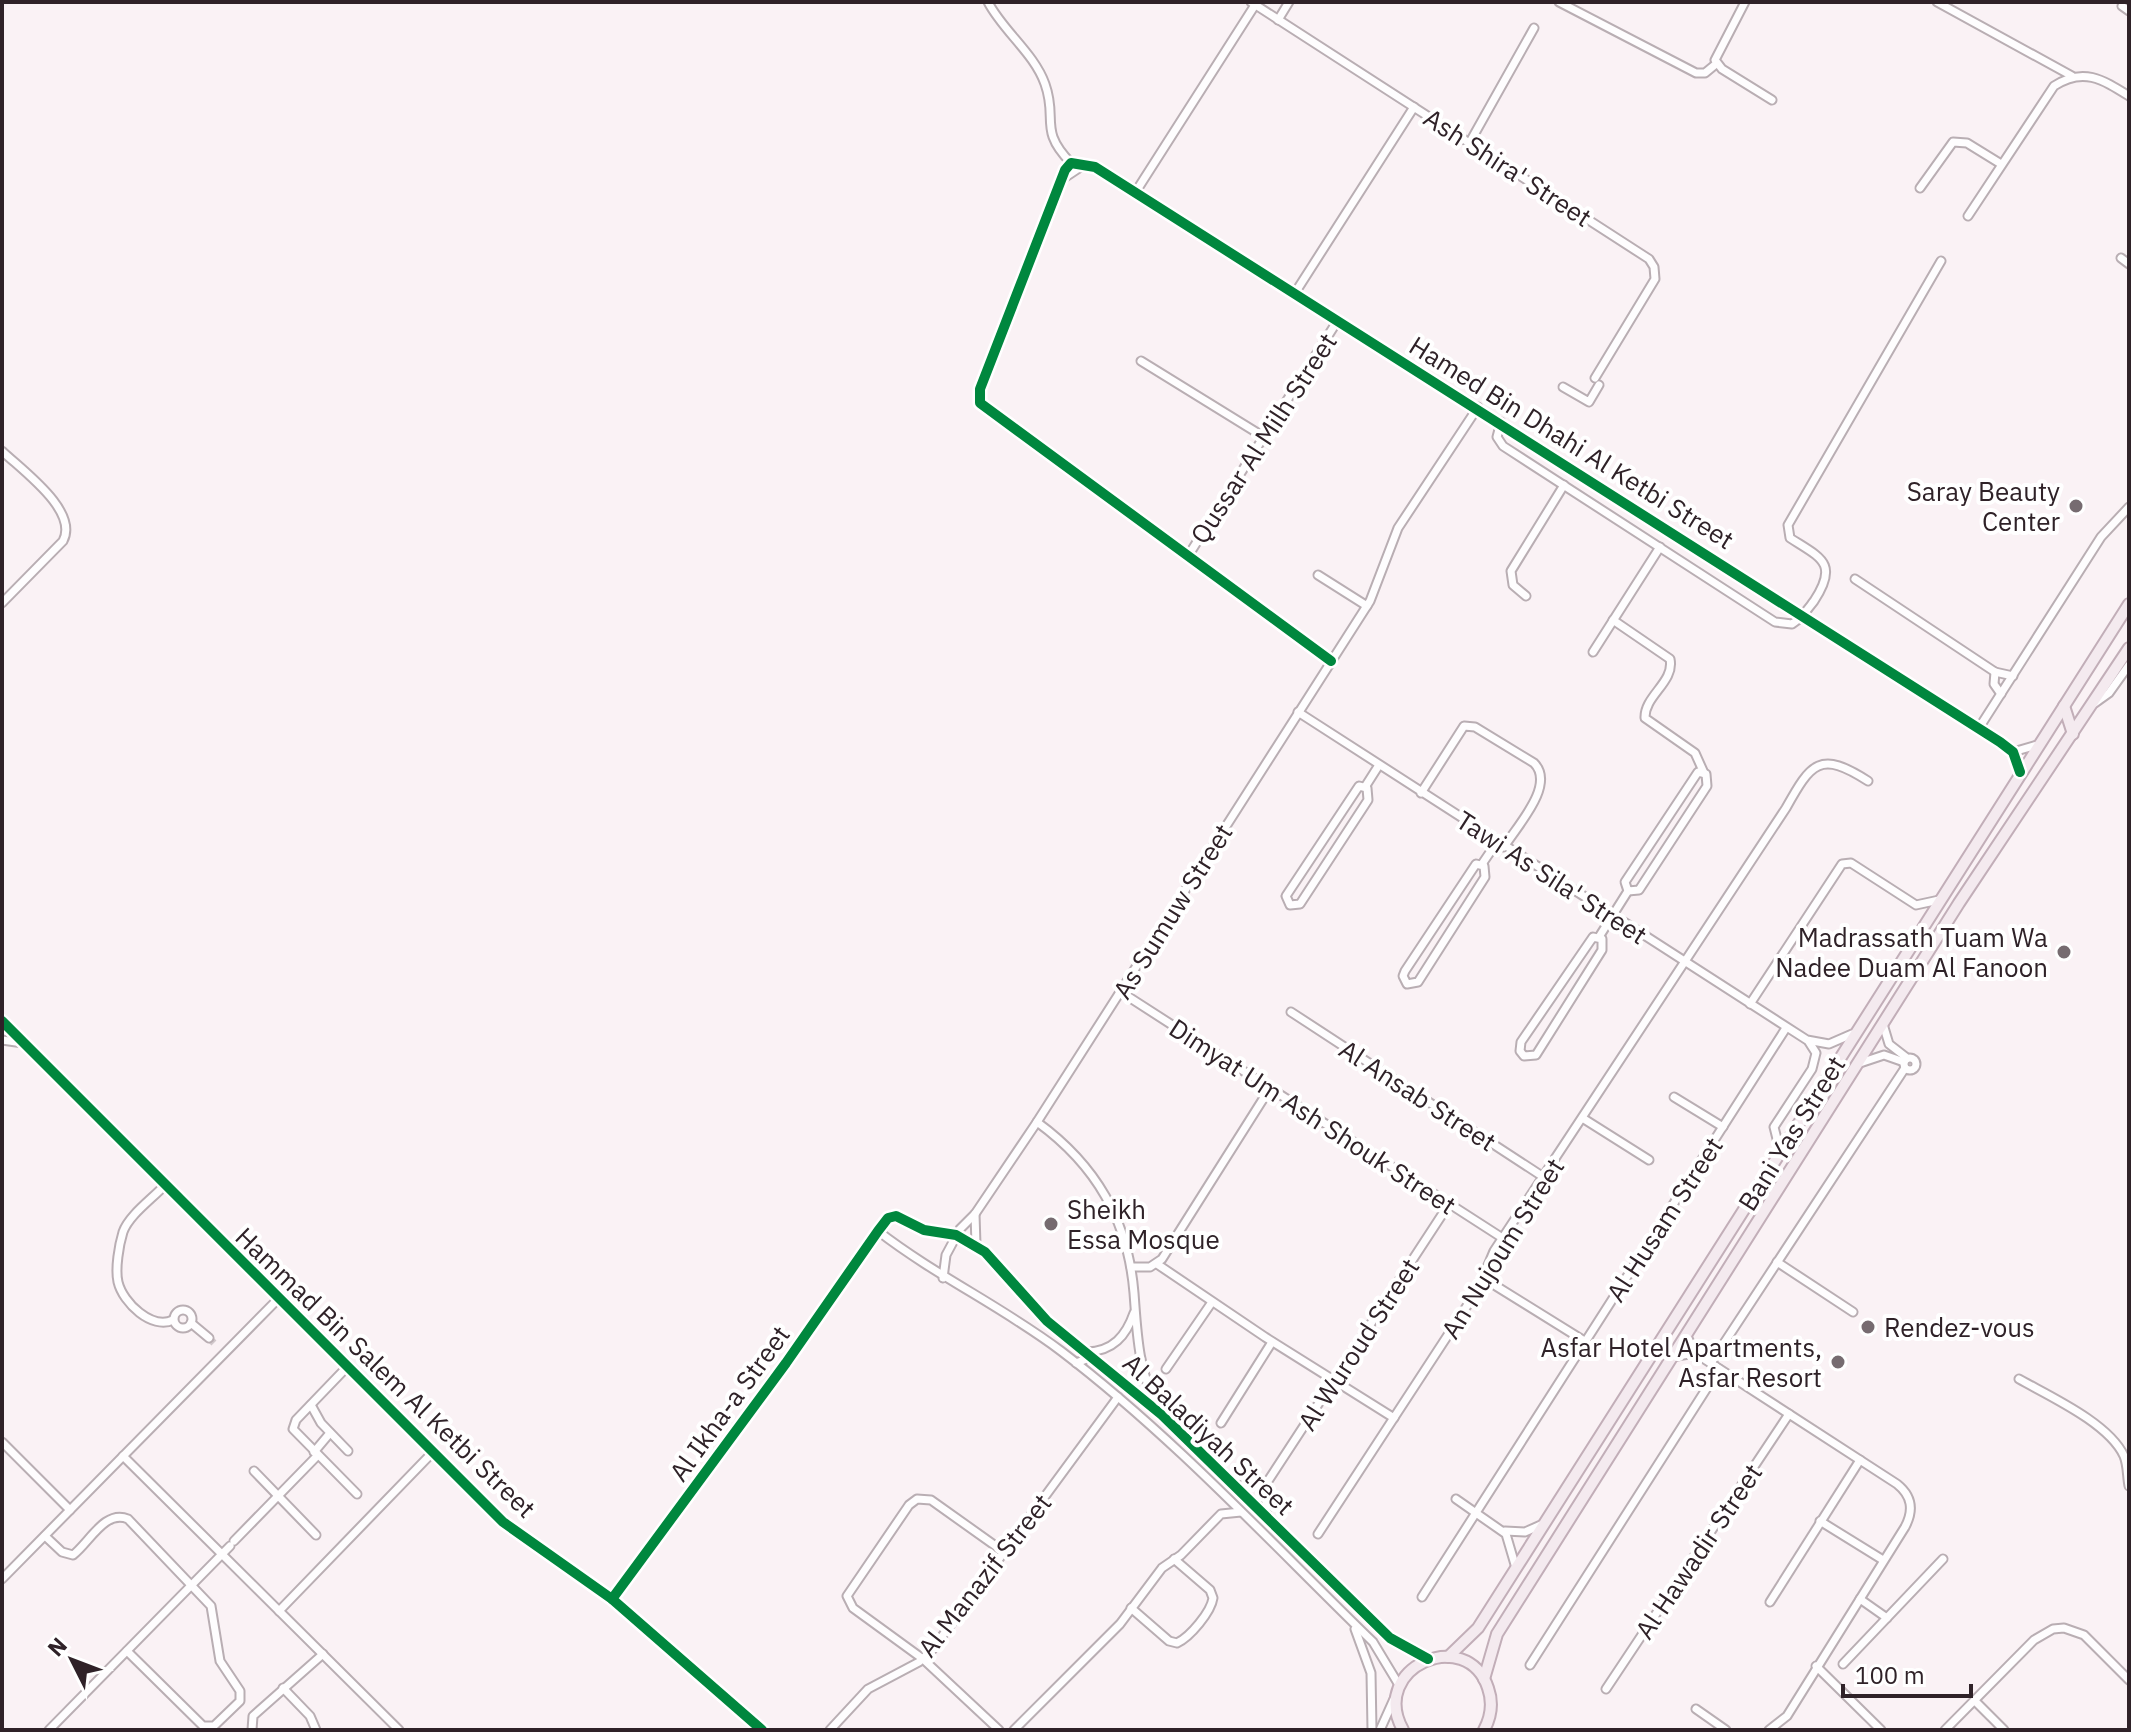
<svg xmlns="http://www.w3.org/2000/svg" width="2131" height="1732" font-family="'IBM Plex Sans',sans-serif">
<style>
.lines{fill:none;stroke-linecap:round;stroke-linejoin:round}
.minor-tunnel{stroke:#d1c8cc;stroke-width:7;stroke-dasharray:7 3.5;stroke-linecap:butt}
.minor-casing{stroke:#b9aeb3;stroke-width:11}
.primary-casing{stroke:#c2aeb8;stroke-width:14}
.minor{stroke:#fefdfe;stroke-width:7}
.primary{stroke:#f4eaef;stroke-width:10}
.cycleway-casing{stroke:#fff;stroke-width:15}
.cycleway{stroke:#00873e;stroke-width:10}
.poi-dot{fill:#766b70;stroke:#fff;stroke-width:3}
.labels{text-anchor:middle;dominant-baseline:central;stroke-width:8;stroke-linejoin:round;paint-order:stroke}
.street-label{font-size:26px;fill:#2f2228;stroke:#fff}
.poi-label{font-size:26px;fill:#2f2228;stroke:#fff;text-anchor:end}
</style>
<rect width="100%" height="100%" fill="#faf2f5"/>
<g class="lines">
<path class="minor-tunnel" d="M 209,1338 L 216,1345"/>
<g class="minor-casing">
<g id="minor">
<path d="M 988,2 C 1003,31 1034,53 1045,84 C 1058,120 1038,129 1071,163"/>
<path d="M 1251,2 L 1649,259 L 1654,267 L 1655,279 L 1595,378"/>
<path d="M 1559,2 L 1696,73 L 1705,73 L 1716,64"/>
<path d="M 1745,2 L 1715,60 L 1722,69 L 1772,100"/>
<path d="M 1937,2 L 2072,76"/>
<path d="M 2122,6 L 2129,11"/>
<path d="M 1278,20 L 1289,2"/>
<path d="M 1470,142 L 1534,28"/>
<path d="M 1064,178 L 1085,164"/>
<path d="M 1920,188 L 1953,142 L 1967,143 L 2001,164"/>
<path d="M 1135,193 L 1255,5"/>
<path d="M 1968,216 L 2054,86 C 2083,67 2102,79 2129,96"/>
<path d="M 2121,258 L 2129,264"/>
<path d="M 1295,293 L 1414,107"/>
<path d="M 1141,361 L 1264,437"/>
<path d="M 1563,387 L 1589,402 L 1599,385"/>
<path d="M 1501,422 L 1497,437 L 1503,446 L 1775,622 L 1792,624 C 1802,618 1807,610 1814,601 C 1839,563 1821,558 1790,538 L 1788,525 L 1941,261"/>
<path d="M 2,451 C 23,471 79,511 63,541 L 2,603"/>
<path d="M 1188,556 L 1338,320"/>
<path d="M 1318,575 L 1367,606"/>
<path d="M 1855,579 L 1995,672 L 2013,676"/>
<path d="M 1526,596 L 1513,585 L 1511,571 L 1564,485"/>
<path d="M 1613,620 L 1670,659 C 1675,682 1644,696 1645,718 L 1695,753 L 1704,773"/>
<path d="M 1593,652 L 1660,547"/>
<path d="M 1331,661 L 980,403 L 980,389 L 1065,170 L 1071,163 L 1095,167 L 2000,742 L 2013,752 L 2020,772"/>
<path d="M 1995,672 L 1994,684 L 2001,694"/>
<path d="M 2095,703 L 2109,693 L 2129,665"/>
<path d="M 1298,712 L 1807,1040 L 1829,1044 L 1852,1034"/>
<path d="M 1979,728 L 2101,537 L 2129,507"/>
<path d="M 2013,752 L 2037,745"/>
<path d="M 1698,772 L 1706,774 L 1707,786 L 1639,890 L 1628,891 L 1625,882 Z"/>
<path d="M 1359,786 L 1367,788 L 1368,800 L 1300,904 L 1290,905 L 1286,896 Z"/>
<path d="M 1365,787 L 1379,765"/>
<path d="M 1421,793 L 1464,726 L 1475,727 L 1534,763 C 1556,785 1517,826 1504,847"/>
<path d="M 1476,864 L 1484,866 L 1485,877 L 1418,982 L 1407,984 L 1403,976 L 1405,971 Z"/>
<path d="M 1482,864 L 1497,842"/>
<path d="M 1593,937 L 1602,939 L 1602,950 L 1536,1055 L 1524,1056 L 1520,1051 L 1521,1042 Z"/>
<path d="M 1599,937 L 1628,891"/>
<path d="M 1121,992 L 1504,1239"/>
<path d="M 1750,1004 L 1842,864 L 1851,863 L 1916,905 L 1939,900"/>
<path d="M 1291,1012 L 1545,1178"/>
<path d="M 2,1021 L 503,1522 L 612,1599 L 762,1730"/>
<path d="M 1883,1024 L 1889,1044 L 1907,1058"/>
<path d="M 2,1040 L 23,1043"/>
<circle cx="1910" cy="1064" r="6"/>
<path d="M 1860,1063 L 1884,1055 L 1904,1062"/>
<path d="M 1674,1097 L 1723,1127"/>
<path d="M 1584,1119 L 1649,1160"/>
<path d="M 1037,1122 C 1096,1165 1128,1220 1134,1293 C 1137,1332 1138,1370 1157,1406"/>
<path d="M 1780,1151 L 1774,1127 L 1812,1069 L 1816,1053 L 1809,1042"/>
<path d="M 165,1185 C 152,1199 129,1215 123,1232 C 119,1245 115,1269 118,1282 C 123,1303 152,1330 173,1320"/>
<path d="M 975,1214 L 976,1245"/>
<path d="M 878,1231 C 936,1276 1003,1307 1061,1351 C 1174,1437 1271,1543 1373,1642 L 1399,1685"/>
<path d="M 1777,1262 L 1853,1312"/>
<path d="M 1157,1264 L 1265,1337 L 1394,1418"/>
<path d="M 1131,1267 L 1150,1267 L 1162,1259 L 1270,1088"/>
<path d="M 943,1278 L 946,1255 L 960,1229 L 975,1214 L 1037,1122 L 1370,601 L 1398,528 L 1478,407"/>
<path d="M 1483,1278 L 1586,1342"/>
<circle cx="183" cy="1319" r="9"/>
<path d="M 191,1323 L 209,1338"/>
<path d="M 1686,1334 L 1695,1353 L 1897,1484 C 1912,1496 1914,1510 1905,1527 L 1787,1716 L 1769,1730"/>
<path d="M 1671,1357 L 1695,1353"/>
<path d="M 1076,1363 L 1084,1360 L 1087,1352 C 1113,1351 1126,1336 1134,1313"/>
<path d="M 1711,1363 L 1905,1068"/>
<path d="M 347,1367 L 296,1420 L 293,1429 L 357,1494"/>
<path d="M 1166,1369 L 1212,1302"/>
<path d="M 2019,1379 C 2049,1396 2109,1423 2124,1456 C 2128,1466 2127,1476 2129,1486"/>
<path d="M 311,1405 L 321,1423 L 348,1451"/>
<path d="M 1221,1423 L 1272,1342"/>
<path d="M 2,1442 L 70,1510"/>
<path d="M 314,1452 L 330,1433"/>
<path d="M 123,1456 L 399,1730"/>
<path d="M 254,1471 L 316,1535"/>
<path d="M 1237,1486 L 1266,1484"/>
<path d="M 1456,1499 L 1506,1534 L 1516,1568"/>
<path d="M 1266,1517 L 1266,1484 L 1449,1204"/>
<path d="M 1820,1521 L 1883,1560"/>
<path d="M 1505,1531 L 1525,1532 L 1543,1524"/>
<path d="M 1318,1534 L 1478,1289 L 1494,1251 L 1786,808 C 1811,763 1820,750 1868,781"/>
<path d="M 45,1536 L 62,1552 L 73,1555 C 89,1543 105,1509 128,1519 L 211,1606 L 220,1661 L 240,1691 L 240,1701 L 214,1726 L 203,1726 L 127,1651"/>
<path d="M 234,1541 L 317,1456"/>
<path d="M 2,1579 L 278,1299"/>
<path d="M 1422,1597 L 1786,1028"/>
<path d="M 612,1599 L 786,1363 L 878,1231 L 888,1218 L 896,1216 L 924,1230 L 956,1235 L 985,1252 L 1047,1321 L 1162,1415 L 1390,1638 L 1428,1659"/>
<path d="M 1860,1599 L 1887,1618"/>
<path d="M 1770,1602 L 1860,1460"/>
<path d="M 1131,1608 L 1169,1641 L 1177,1643 C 1190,1637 1211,1612 1213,1598 L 1210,1590 L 1174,1559"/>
<path d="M 279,1611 L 433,1452"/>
<path d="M 1355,1629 L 1371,1673 L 1372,1730"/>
<path d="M 1843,1664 L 1943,1559"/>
<path d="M 1530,1665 L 1719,1369"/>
<path d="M 1816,1666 L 1881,1730"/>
<path d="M 283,1688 L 310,1716 L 316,1730"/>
<path d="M 1606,1689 L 1789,1414"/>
<path d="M 1975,1701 L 2004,1730"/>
<path d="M 1696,1709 L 1726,1730"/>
<path d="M 49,1730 L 230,1546"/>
<path d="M 252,1730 L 253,1716 L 323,1654"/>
<path d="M 830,1730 L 868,1689 L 919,1662 L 932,1650 L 1118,1397"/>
<path d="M 999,1730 L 923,1659 L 853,1608 L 847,1596 L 909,1505 L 917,1499 L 931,1500 L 1004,1552"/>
<path d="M 1014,1730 L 1120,1624 L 1162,1568 L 1181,1555 L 1221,1514 L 1241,1512"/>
<path d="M 1380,1730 L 1394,1699"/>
<path d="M 1945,1730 L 2034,1640 L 2053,1629 L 2064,1628 L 2084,1635 L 2129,1680"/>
</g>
</g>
<g class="primary-casing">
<g id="primary">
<path d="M 2064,706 L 2073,734"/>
<path d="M 1448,1657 L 1478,1628 L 2129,604"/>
<path d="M 1484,1679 L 1497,1634 L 1959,903 L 2129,648"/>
<path d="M 1403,1730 C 1368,1667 1467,1625 1488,1688 C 1493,1702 1491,1717 1484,1730"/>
</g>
</g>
<use href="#minor" class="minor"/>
<use href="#primary" class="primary"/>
<g class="cycleway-casing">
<g id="cycleway">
<path d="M 1331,661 L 980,403 L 980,389 L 1065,170 L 1071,163 L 1095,167 L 2000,742 L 2013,752 L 2020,772"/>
<path d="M 2,1021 L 503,1522 L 612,1599 L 762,1730"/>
<path d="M 612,1599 L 786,1363 L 878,1231 L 888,1218 L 896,1216 L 924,1230 L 956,1235 L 985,1252 L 1047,1321 L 1162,1415 L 1390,1638 L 1428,1659"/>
</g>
</g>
<use href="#cycleway" class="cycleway"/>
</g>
<g class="poi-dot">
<circle cx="2076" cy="506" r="8"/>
<circle cx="2064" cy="952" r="8"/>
<circle cx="1051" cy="1224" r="8"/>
<circle cx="1868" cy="1327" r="8"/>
<circle cx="1838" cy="1362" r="8"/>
</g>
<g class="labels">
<g class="street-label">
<text transform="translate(1508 167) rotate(33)">Ash Shira' Street</text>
<text transform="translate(1263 438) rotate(-57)">Qussar Al Milh Street</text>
<text transform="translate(1572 442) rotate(32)">Hamed Bin Dhahi Al Ketbi Street</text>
<text transform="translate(1552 877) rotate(33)">Tawi As Sila' Street</text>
<text transform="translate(1172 911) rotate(-58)">As Sumuw Street</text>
<text transform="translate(1418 1095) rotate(33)">Al Ansab Street</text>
<text transform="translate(1313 1116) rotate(33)">Dimyat Um Ash Shouk Street</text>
<text transform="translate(1791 1133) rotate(-58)">Bani Yas Street</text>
<text transform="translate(1664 1219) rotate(-57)">Al Husam Street</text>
<text transform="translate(1502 1248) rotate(-58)">An Nujoum Street</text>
<text transform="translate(1358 1344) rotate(-57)">Al Wuroud Street</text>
<text transform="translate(386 1372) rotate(44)">Hammad Bin Salem Al Ketbi Street</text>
<text transform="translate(729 1403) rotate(-54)">Al Ikha-a Street</text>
<text transform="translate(1209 1434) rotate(43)">Al Baladiyah Street</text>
<text transform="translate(1698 1551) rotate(-56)">Al Hawadir Street</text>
<text transform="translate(984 1575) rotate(-52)">Al Manazif Street</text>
</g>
<g class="poi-label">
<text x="2060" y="491">Saray Beauty<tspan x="2060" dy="30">Center</tspan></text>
<text x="2048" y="937">Madrassath Tuam Wa<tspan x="2048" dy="30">Nadee Duam Al Fanoon</tspan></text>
<text x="1067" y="1209" text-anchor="start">Sheikh<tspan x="1067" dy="30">Essa Mosque</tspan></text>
<text x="1884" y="1327" text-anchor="start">Rendez-vous</text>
<text x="1822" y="1347">Asfar Hotel Apartments,<tspan x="1822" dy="30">Asfar Resort</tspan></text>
</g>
</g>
<rect width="2131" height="1732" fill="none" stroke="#2f2228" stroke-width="8"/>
<g transform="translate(72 1660) rotate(312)" stroke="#ffffff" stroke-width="6" paint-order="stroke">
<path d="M0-6L14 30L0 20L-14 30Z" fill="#2f2228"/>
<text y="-12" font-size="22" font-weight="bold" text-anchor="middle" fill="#2f2228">N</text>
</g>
<path d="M1843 1684v12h128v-12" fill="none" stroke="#2f2228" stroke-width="4"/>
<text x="1855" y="1684" font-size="24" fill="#2f2228" stroke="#ffffff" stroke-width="6" paint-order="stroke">100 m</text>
</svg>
